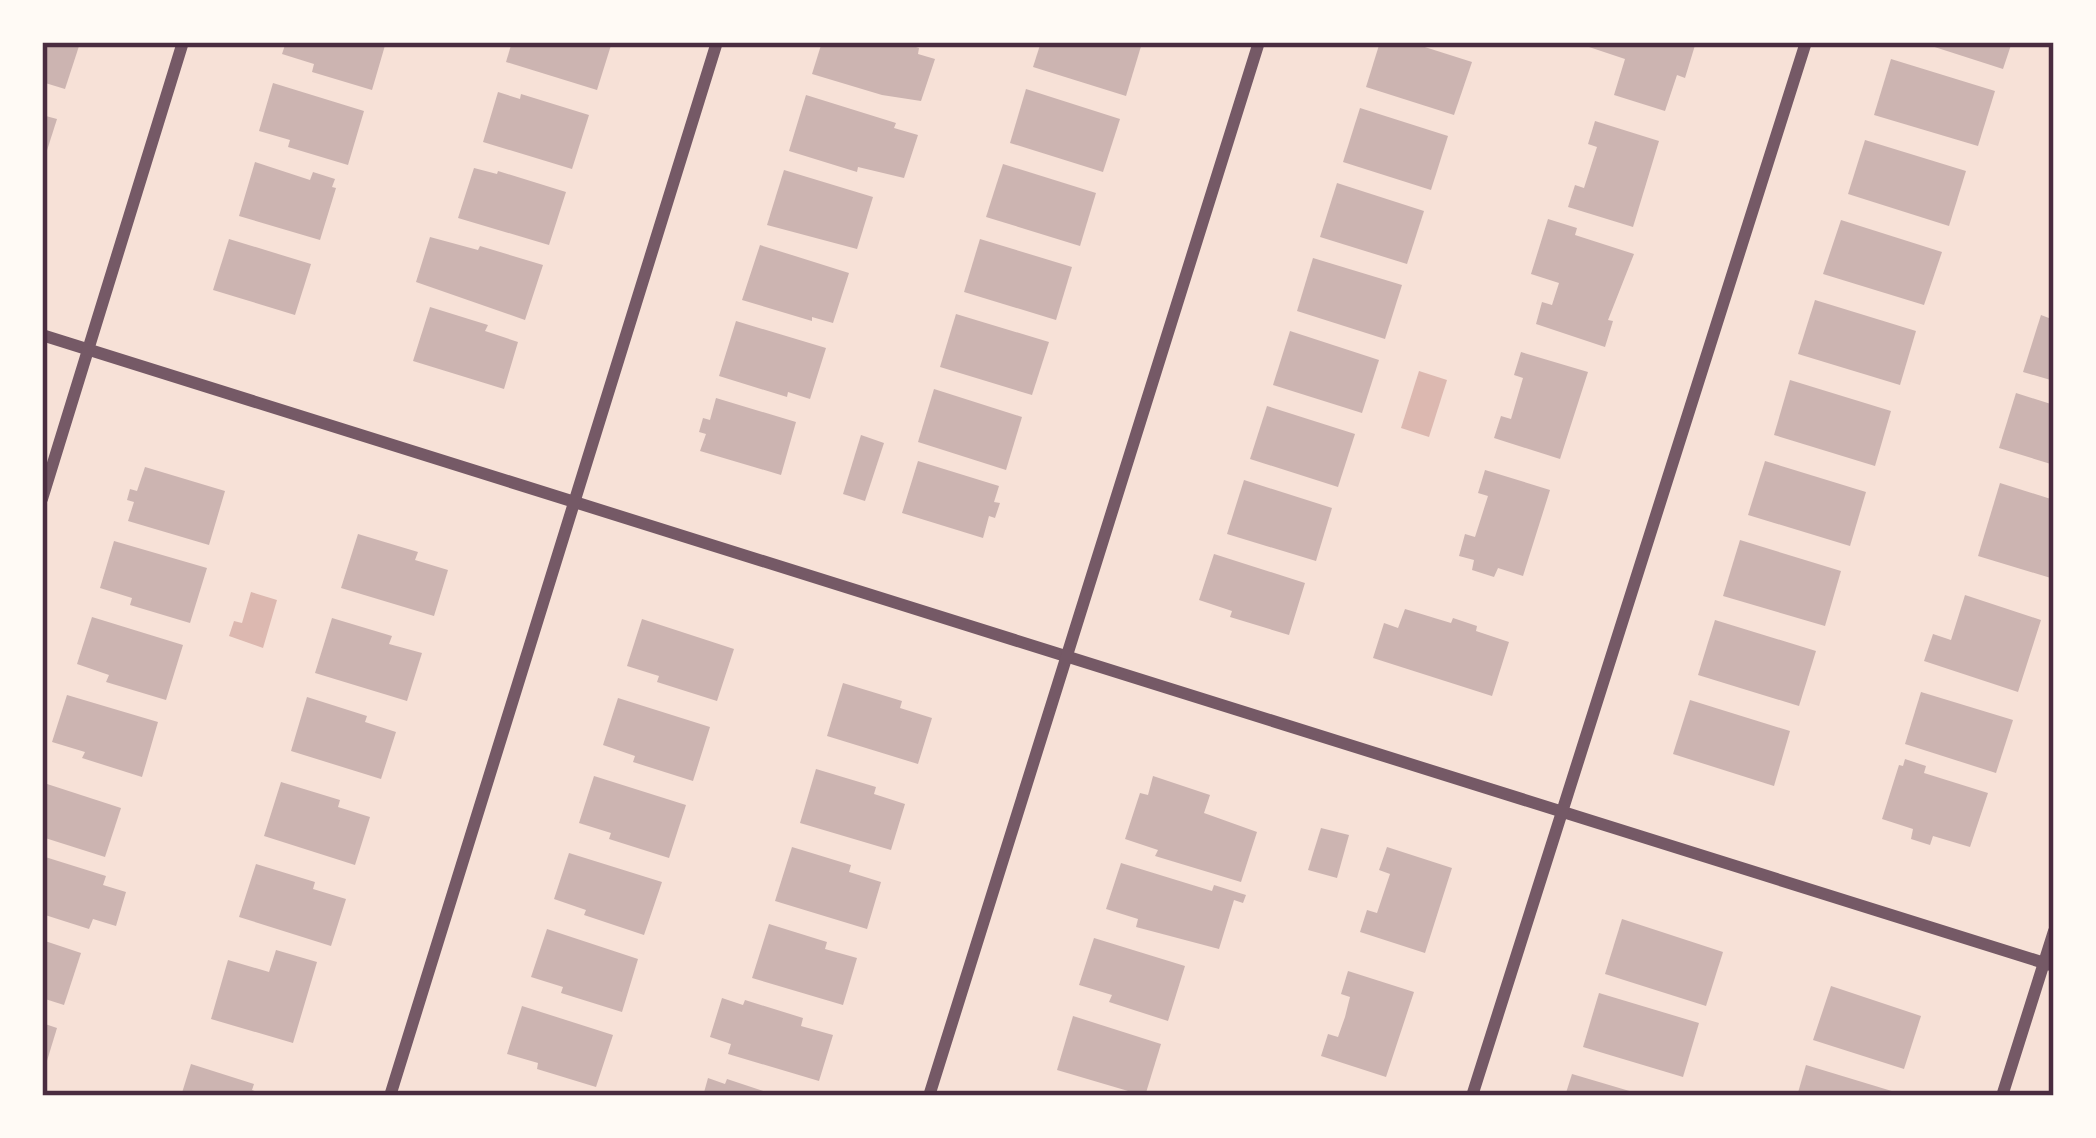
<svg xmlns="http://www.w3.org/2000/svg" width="2096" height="1138" font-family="'Work Sans',sans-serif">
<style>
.water{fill:#dcb8b0}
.building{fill:#ccb4b1}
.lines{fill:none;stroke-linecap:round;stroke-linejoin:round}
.minor{stroke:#755966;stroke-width:12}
.neatline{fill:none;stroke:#4a2c40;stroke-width:4.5}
</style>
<rect width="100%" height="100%" fill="#f7e1d7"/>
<g class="water">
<path d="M 1419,371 L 1447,380 L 1429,437 L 1401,428 Z"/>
<path d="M 251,592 L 277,600 L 263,648 L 229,636 L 234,621 L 242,623 Z"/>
</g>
<g class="building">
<path d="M 42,42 L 80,43 L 65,89 L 42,82 Z"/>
<path d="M 286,42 L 386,42 L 372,90 L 312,72 L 314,64 L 282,54 Z"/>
<path d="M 512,42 L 612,42 L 597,90 L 506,62 Z"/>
<path d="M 822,42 L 900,42 L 919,48 L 918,54 L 935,59 L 921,101 L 882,95 L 812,74 Z"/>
<path d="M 1041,42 L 1139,42 L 1142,43 L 1126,96 L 1033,67 Z"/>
<path d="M 1380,42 L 1409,42 L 1472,62 L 1454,115 L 1366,87 Z"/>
<path d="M 1574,42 L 1696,42 L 1685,78 L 1677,75 L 1665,111 L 1614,95 L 1625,59 Z"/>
<path d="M 1919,42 L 2012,42 L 2003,69 Z"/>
<path d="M 1891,59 L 1995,91 L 1978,146 L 1874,115 Z"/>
<path d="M 273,83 L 364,111 L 348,165 L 288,147 L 290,140 L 259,131 Z"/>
<path d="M 1026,89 L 1120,119 L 1103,172 L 1010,143 Z"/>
<path d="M 498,92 L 520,99 L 521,94 L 589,115 L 572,169 L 483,142 Z"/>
<path d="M 806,95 L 896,123 L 894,128 L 918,135 L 904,178 L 858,167 L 857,172 L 789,151 Z"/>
<path d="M 1360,108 L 1448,136 L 1431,190 L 1343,162 Z"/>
<path d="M 42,115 L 57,119 L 43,163 L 42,163 Z"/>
<path d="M 1595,121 L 1659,141 L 1633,227 L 1568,207 L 1575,185 L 1584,188 L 1597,147 L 1588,144 Z"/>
<path d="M 1865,140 L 1966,171 L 1949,226 L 1848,194 Z"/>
<path d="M 255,162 L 310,180 L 313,172 L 335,179 L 332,187 L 336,188 L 320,240 L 239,216 Z"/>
<path d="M 1003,164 L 1096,193 L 1080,246 L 986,217 Z"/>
<path d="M 474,168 L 497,174 L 498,171 L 566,192 L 549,245 L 458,218 Z"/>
<path d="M 784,170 L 873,197 L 857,249 L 767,225 Z"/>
<path d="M 1337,183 L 1424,211 L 1407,264 L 1320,237 Z"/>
<path d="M 1548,219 L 1577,228 L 1575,235 L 1634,254 L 1608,320 L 1613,321 L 1605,347 L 1536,324 L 1542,302 L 1552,305 L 1559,283 L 1531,274 Z"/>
<path d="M 1841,220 L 1942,252 L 1924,305 L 1823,274 Z"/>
<path d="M 430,237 L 478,250 L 480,246 L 543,265 L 525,320 L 416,282 Z"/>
<path d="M 229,239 L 311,264 L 295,315 L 213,290 Z"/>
<path d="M 980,239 L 1072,267 L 1056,320 L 964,292 Z"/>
<path d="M 760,245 L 849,273 L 833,323 L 812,317 L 812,321 L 742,300 Z"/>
<path d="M 1313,258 L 1402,285 L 1385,339 L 1297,311 Z"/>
<path d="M 1815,300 L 1916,331 L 1900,385 L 1798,354 Z"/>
<path d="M 430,307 L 488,325 L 485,331 L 518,342 L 504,389 L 413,361 Z"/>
<path d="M 956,314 L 1049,342 L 1032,395 L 940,367 Z"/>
<path d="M 2041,315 L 2054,320 L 2054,381 L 2023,372 Z"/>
<path d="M 736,321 L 826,348 L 810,399 L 788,392 L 787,397 L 719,376 Z"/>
<path d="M 1290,331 L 1379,360 L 1362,413 L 1273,385 Z"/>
<path d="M 1521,352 L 1588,372 L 1560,459 L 1494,438 L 1501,416 L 1511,419 L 1523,378 L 1514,375 Z"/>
<path d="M 1790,380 L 1891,411 L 1875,466 L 1774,435 Z"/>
<path d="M 934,389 L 1022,417 L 1006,470 L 918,442 Z"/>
<path d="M 2016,393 L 2054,405 L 2054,465 L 1999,448 Z"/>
<path d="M 716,398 L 796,422 L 781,475 L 700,451 L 706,434 L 699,432 L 703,418 L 710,420 Z"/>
<path d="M 1267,406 L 1355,434 L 1338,487 L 1250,459 Z"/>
<path d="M 861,435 L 884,443 L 865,501 L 843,494 Z"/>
<path d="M 918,461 L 999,486 L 994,502 L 1000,503 L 995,518 L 989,516 L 983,538 L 902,513 Z"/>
<path d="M 1765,461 L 1866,492 L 1850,546 L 1748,515 Z"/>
<path d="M 145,467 L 225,491 L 209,545 L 128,521 L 134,502 L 127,500 L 130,489 L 137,491 Z"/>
<path d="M 1485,470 L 1550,490 L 1523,576 L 1498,568 L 1494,577 L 1472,570 L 1474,560 L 1459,556 L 1465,534 L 1475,537 L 1488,496 L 1478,493 Z"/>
<path d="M 1244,480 L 1332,508 L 1316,561 L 1227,534 Z"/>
<path d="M 2000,483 L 2054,500 L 2054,579 L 1978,556 Z"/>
<path d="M 358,534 L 418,552 L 415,560 L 448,570 L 434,616 L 341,588 Z"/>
<path d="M 1740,540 L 1841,571 L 1825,626 L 1723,596 Z"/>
<path d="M 114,541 L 207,568 L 190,623 L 130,605 L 132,598 L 100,588 Z"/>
<path d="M 1214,554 L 1305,583 L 1289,635 L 1230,617 L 1232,611 L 1199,600 Z"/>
<path d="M 1965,595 L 2041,620 L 2018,692 L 1924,661 L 1933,634 L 1951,640 Z"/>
<path d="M 1405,609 L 1451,623 L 1453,618 L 1477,626 L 1476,631 L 1509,642 L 1492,696 L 1373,658 L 1384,623 L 1398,628 Z"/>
<path d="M 92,617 L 183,645 L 166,700 L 106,682 L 109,675 L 77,664 Z"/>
<path d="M 332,618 L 392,636 L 389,644 L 422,653 L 407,701 L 315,673 Z"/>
<path d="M 642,619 L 734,649 L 717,701 L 657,682 L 659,676 L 627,666 Z"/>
<path d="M 1715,620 L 1816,651 L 1799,706 L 1698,675 Z"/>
<path d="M 843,683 L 902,701 L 900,708 L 932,718 L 918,764 L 827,736 Z"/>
<path d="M 1921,692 L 2013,720 L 1996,773 L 1905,744 Z"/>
<path d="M 67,695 L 158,722 L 142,777 L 82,758 L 85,752 L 52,742 Z"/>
<path d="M 307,697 L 367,716 L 365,722 L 396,732 L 381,779 L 291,751 Z"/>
<path d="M 618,698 L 710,727 L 693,781 L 633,762 L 635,756 L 603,745 Z"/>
<path d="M 1690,700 L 1790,731 L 1774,786 L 1673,754 Z"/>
<path d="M 1905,759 L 1926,766 L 1924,773 L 1988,793 L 1970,847 L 1933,836 L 1930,845 L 1911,839 L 1913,829 L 1882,819 L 1899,765 L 1903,766 Z"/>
<path d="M 816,769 L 876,787 L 874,794 L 905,804 L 891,850 L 800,823 Z"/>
<path d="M 594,776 L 686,805 L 669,858 L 609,839 L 611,833 L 579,823 Z"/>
<path d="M 1153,776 L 1210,795 L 1204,813 L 1257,832 L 1241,882 L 1155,856 L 1158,850 L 1125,839 L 1140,793 L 1148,795 Z"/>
<path d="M 281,782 L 340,800 L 338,807 L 370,817 L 355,865 L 264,836 Z"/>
<path d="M 44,783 L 121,808 L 105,857 L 42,837 Z"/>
<path d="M 1321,828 L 1349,835 L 1337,878 L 1308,870 Z"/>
<path d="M 792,847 L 851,865 L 849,872 L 881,882 L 867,929 L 775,901 Z"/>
<path d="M 1387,847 L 1452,868 L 1425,953 L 1360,932 L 1367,910 L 1377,913 L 1390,874 L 1379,870 Z"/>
<path d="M 569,853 L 662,882 L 644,935 L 584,915 L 586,910 L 554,899 Z"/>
<path d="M 42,856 L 106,876 L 103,885 L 126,892 L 116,926 L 93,919 L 89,929 L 42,914 Z"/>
<path d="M 1121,863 L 1212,891 L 1214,885 L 1246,895 L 1243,903 L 1234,900 L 1219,949 L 1136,927 L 1138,919 L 1106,909 Z"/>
<path d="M 256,864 L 315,882 L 313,889 L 346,899 L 331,946 L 239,917 Z"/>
<path d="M 1622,919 L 1723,952 L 1706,1006 L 1605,974 Z"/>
<path d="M 769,924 L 827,942 L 825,949 L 857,958 L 843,1005 L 752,978 Z"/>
<path d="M 547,929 L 638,959 L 622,1012 L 561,993 L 563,987 L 531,977 Z"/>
<path d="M 1094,938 L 1185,966 L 1168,1021 L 1109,1002 L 1112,995 L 1079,985 Z"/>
<path d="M 42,940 L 81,953 L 64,1005 L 42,998 Z"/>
<path d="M 276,950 L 317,962 L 293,1043 L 211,1019 L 228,960 L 269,972 Z"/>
<path d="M 1348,971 L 1414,992 L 1386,1077 L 1321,1056 L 1328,1034 L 1338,1037 L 1345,1017 L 1350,997 L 1341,994 Z"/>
<path d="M 1831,986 L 1921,1016 L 1904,1069 L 1813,1040 Z"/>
<path d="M 1599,993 L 1699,1023 L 1683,1077 L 1583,1047 Z"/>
<path d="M 722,998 L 743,1005 L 745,1000 L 803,1018 L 801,1026 L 833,1035 L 819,1081 L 728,1054 L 731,1044 L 710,1037 Z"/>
<path d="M 522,1006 L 613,1035 L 596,1087 L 537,1069 L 538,1063 L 507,1054 Z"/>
<path d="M 1073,1016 L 1161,1044 L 1145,1096 L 1057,1070 Z"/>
<path d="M 42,1023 L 57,1028 L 43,1074 L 42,1074 Z"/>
<path d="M 191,1064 L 254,1084 L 252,1090 L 267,1096 L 181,1096 Z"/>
<path d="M 1806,1065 L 1895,1092 L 1894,1096 L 1797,1096 Z"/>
<path d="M 1572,1074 L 1643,1095 L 1642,1096 L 1565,1096 Z"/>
<path d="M 708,1078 L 725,1084 L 727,1079 L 778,1096 L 703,1096 Z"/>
</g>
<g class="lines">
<g class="minor">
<path d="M 42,335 L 2054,966"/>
<path d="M 42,499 L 183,42"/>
<path d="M 390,1096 L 717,42"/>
<path d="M 929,1096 L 1259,42"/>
<path d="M 1472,1096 L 1806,42"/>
<path d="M 2002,1096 L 2054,931"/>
</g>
</g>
<rect width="2096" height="1138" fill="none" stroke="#fffaf5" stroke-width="90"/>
<rect x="45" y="45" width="2006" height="1048" class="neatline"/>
</svg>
